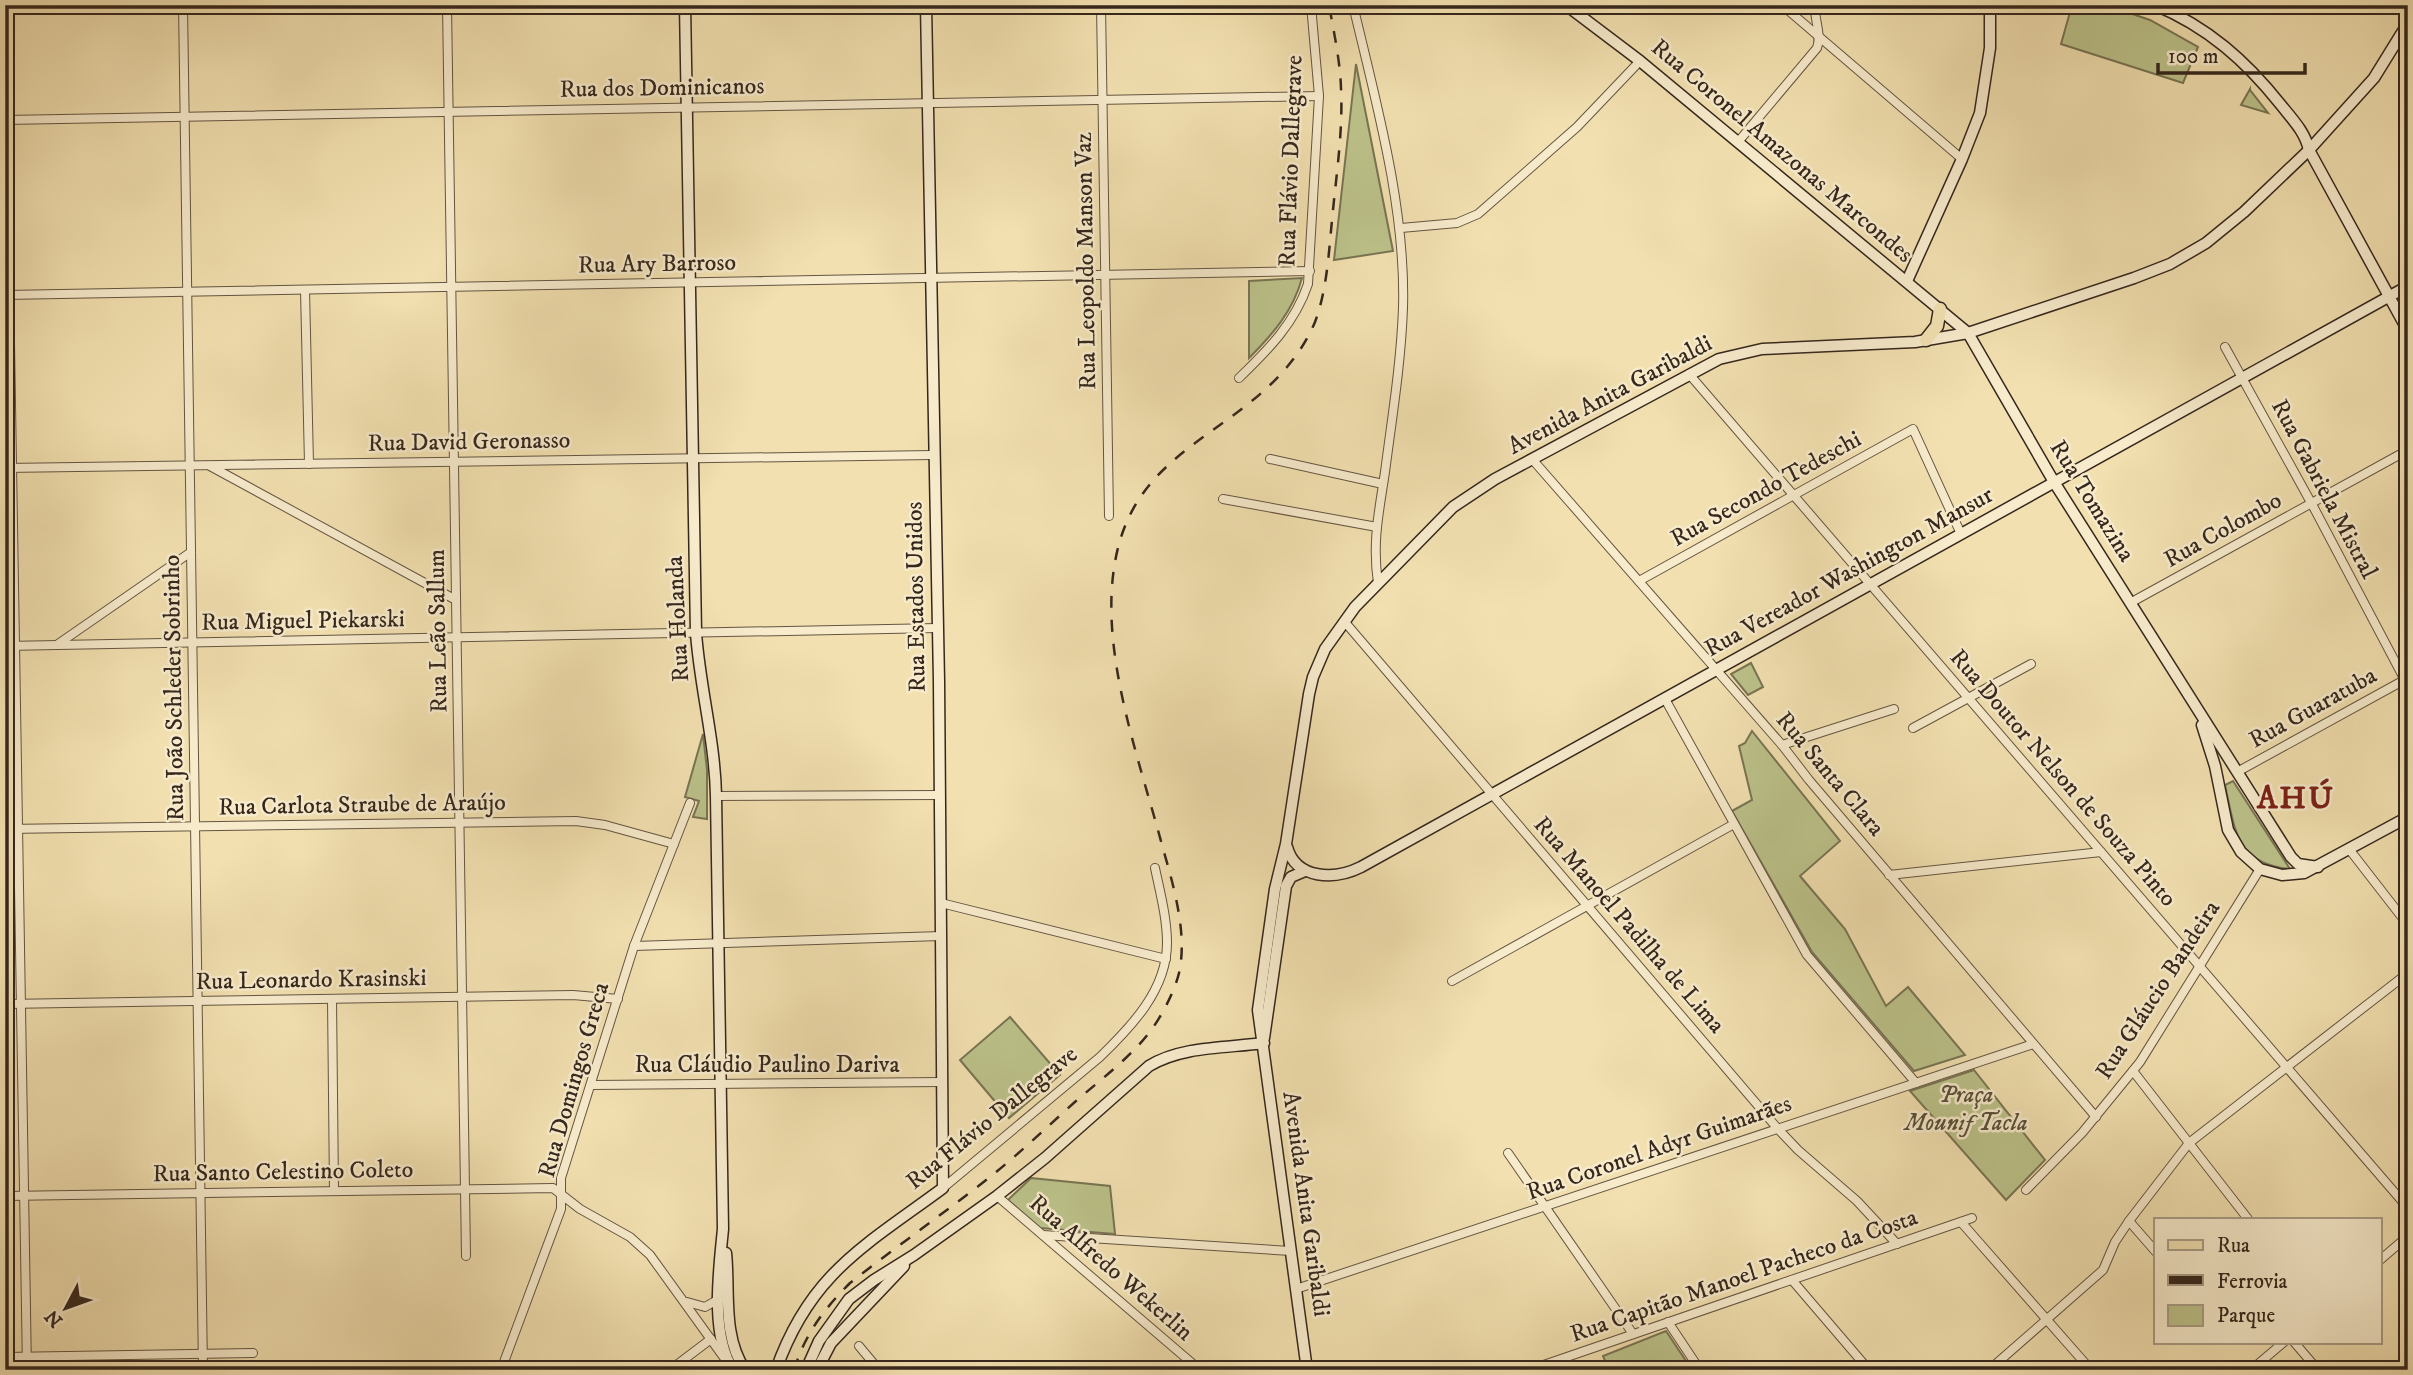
<svg xmlns="http://www.w3.org/2000/svg" width="2413" height="1375" font-family="'IM FELL DW Pica',serif">
<style>
.green{fill:#bcc28a;stroke:#787454;stroke-width:2}
.lines{fill:none;stroke-linecap:round;stroke-linejoin:round}
.street-casing{stroke:#645542;stroke-width:10}
.secondary-casing{stroke:#35271d;stroke-width:13}
.primary-casing{stroke:#35271d;stroke-width:15}
.street{stroke:#f7ebcc;stroke-width:8}
.secondary{stroke:#f7ebcc;stroke-width:10}
.primary{stroke:#f2e0b0;stroke-width:12}
.rail{stroke:#35271d;stroke-width:2.5;stroke-dasharray:12 12;stroke-linecap:butt}
.labels{text-anchor:middle;dominant-baseline:central;stroke-width:5;stroke-linejoin:round;paint-order:stroke}
.street-label{font-size:24px;fill:#35271d;stroke:#f7ebcc}
.park-label{font-size:24px;font-style:italic;fill:#574e38;stroke:#f7ebcc}
.district-label{font-size:32px;font-weight:bold;letter-spacing:2px;fill:#7a1f14;stroke:#f7ebcc}
</style>
<rect width="100%" height="100%" fill="#f2e0b0"/>
<filter id="stains"><feTurbulence type="fractalNoise" baseFrequency=".00286" numOctaves="4"/><feColorMatrix values="0 0 0 0 .2 0 0 0 0 .09 0 0 0 0 .02 0 0 0 .5 -.17"/></filter>
<radialGradient id="worn" r=".72"><stop offset=".6" stop-color="#630" stop-opacity="0"/><stop offset="1" stop-color="#630" stop-opacity=".3"/></radialGradient>
<g class="green">
<path d="M 2072,5 L 2106,5 L 2150,20 L 2198,47 L 2183,83 L 2061,44 Z"/>
<path d="M 1356,64 L 1393,251 L 1334,260 Z"/>
<path d="M 2250,89 L 2250,90 L 2268,113 L 2241,105 Z"/>
<path d="M 1302,278 C 1293,311 1273,334 1249,358 L 1249,281 Z"/>
<path d="M 1751,663 L 1763,687 L 1748,695 L 1731,674 Z"/>
<path d="M 1752,731 L 1840,841 L 1800,876 L 1845,929 L 1886,1006 L 1908,987 L 1965,1055 L 1914,1071 L 1812,952 L 1732,811 L 1752,800 L 1739,746 L 1745,743 Z"/>
<path d="M 703,734 L 707,770 L 707,819 L 693,817 L 699,801 L 685,797 Z"/>
<path d="M 2233,781 L 2290,869 C 2236,864 2235,830 2225,785 Z"/>
<path d="M 1010,1017 L 1060,1075 L 1009,1118 L 960,1060 Z"/>
<path d="M 1974,1070 L 2045,1160 L 2006,1200 L 1910,1091 Z"/>
<path d="M 1031,1178 L 1110,1186 L 1115,1234 L 1040,1228 L 1008,1200 Z"/>
<path d="M 1666,1331 L 1692,1370 L 1609,1370 L 1603,1356 Z"/>
</g>
<g class="lines">
<g class="street-casing">
<g id="street">
<path d="M 183,5 L 203,1370"/>
<path d="M 447,5 L 466,1256"/>
<path d="M 1101,5 L 1109,516"/>
<path d="M 1353,5 C 1376,102 1406,209 1403,308 C 1401,363 1392,418 1385,472 C 1379,512 1372,542 1378,583"/>
<path d="M 1782,5 L 1962,159"/>
<path d="M 5,41 L 27,1370"/>
<path d="M 5,120 L 1319,96"/>
<path d="M 1738,142 L 1817,48 C 1822,34 1814,20 1815,5"/>
<path d="M 1401,228 L 1457,223 L 1478,214 L 1577,127 L 1640,61"/>
<path d="M 305,290 L 309,464"/>
<path d="M 5,295 L 1310,271"/>
<path d="M 2225,347 L 2314,508 L 2408,686"/>
<path d="M 1689,374 L 2408,1208"/>
<path d="M 1239,378 C 1268,350 1295,323 1308,284 L 1319,96 L 1311,5"/>
<path d="M 1270,459 L 1383,484"/>
<path d="M 1532,459 L 1782,745 L 1809,780 L 2096,1117"/>
<path d="M 210,466 L 456,600"/>
<path d="M 5,468 L 933,455"/>
<path d="M 1223,499 L 1377,527"/>
<path d="M 1639,581 L 1913,429 L 1961,534"/>
<path d="M 2130,603 L 2408,450"/>
<path d="M 1344,621 L 1778,1129 L 1798,1150 L 1857,1201 L 1897,1244"/>
<path d="M 58,644 L 191,552"/>
<path d="M 5,646 L 938,628"/>
<path d="M 1665,699 L 1807,955 L 1916,1083"/>
<path d="M 1913,728 L 2031,664"/>
<path d="M 1782,745 L 1894,709"/>
<path d="M 2237,772 L 2408,678"/>
<path d="M 716,796 L 940,795"/>
<path d="M 5,829 L 576,821 L 605,825 L 674,844"/>
<path d="M 2349,849 L 2408,925"/>
<path d="M 1889,875 L 2101,852"/>
<path d="M 941,903 L 1166,959"/>
<path d="M 634,946 L 941,936"/>
<path d="M 1452,981 L 1734,824"/>
<path d="M 332,999 L 334,1190"/>
<path d="M 5,1004 L 573,995 L 618,999"/>
<path d="M 2133,1071 L 2248,1219"/>
<path d="M 591,1085 L 942,1082"/>
<path d="M 1508,1153 L 1633,1334"/>
<path d="M 943,1188 L 1100,1057 C 1131,1027 1167,990 1167,943 C 1167,918 1160,892 1155,868"/>
<path d="M 2026,1190 L 2082,1133 L 2140,1062 L 2260,869"/>
<path d="M 5,1196 L 553,1188 L 580,1209 L 630,1237 L 650,1255 L 725,1359"/>
<path d="M 997,1196 L 1200,1370"/>
<path d="M 2129,1221 L 2156,1252"/>
<path d="M 1961,1222 L 2091,1370"/>
<path d="M 1043,1235 L 1291,1251"/>
<path d="M 2380,1260 L 2408,1236"/>
<path d="M 1792,1280 L 1869,1370"/>
<path d="M 1296,1289 L 2033,1044"/>
<path d="M 687,1302 L 705,1307 L 719,1299"/>
<path d="M 1668,1322 L 1700,1370"/>
<path d="M 2294,1342 L 2318,1370"/>
<path d="M 859,1346 L 879,1370"/>
<path d="M 5,1357 L 253,1353"/>
<path d="M 501,1370 L 561,1209 L 561,1178 L 634,946 L 690,803"/>
<path d="M 670,1370 L 711,1339"/>
<path d="M 1529,1370 L 1972,1218"/>
<path d="M 1989,1370 L 2103,1270 L 2115,1242 L 2129,1221 L 2189,1143 L 2408,973"/>
<path d="M 2251,1370 L 2284,1342"/>
</g>
</g>
<g class="secondary-casing">
<g id="secondary">
<path d="M 685,5 L 696,633 C 700,688 715,741 716,796 L 723,1229 C 719,1270 710,1334 733,1370"/>
<path d="M 1566,5 L 1640,61 L 1968,333 L 2054,482 L 2291,857 L 2298,864 L 2318,867"/>
<path d="M 2155,5 C 2208,27 2246,61 2281,105 C 2293,120 2305,132 2309,150 L 2408,331"/>
<path d="M 1907,281 L 1962,159 L 1980,113 L 1990,48 L 1990,5"/>
<path d="M 2202,725 L 2215,766 L 2228,830 L 2241,852 L 2260,869 L 2282,875 L 2304,873 L 2408,817"/>
<path d="M 1287,847 C 1296,880 1335,880 1361,867 L 2408,286"/>
<path d="M 1264,1038 L 1286,886 L 1291,877 L 1305,871"/>
<path d="M 726,1253 C 730,1291 722,1336 745,1370"/>
<path d="M 776,1370 C 810,1273 866,1245 943,1188 L 939,681 L 926,5"/>
<path d="M 806,1370 L 819,1341 L 849,1299 L 874,1280 L 914,1255 L 997,1196 L 1045,1158 L 1149,1066 C 1181,1046 1227,1048 1264,1043"/>
<path d="M 817,1370 L 831,1343 L 904,1266"/>
<path d="M 1307,1370 L 1258,1010 L 1275,889 L 1286,844 L 1309,694 L 1313,677 L 1325,649 L 1355,607 L 1453,507 L 1495,479 L 1719,359 L 1762,349 L 1915,342 L 1968,333 L 2134,278 L 2170,264 L 2206,243 L 2244,212 L 2309,150 L 2374,78 L 2408,23"/>
</g>
</g>
<g class="primary-casing">
<path id="primary" d="M 1926,340 L 1937,326 L 1940,309"/>
</g>
<use href="#street" class="street"/>
<use href="#secondary" class="secondary"/>
<use href="#primary" class="primary"/>
<path class="rail" d="M 794,1370 C 805,1334 824,1309 850,1283 C 896,1247 944,1213 990,1177 C 1020,1153 1047,1127 1076,1101 C 1106,1075 1141,1050 1161,1015 C 1168,1003 1176,986 1179,973 C 1188,933 1173,884 1162,845 C 1139,758 1099,652 1115,562 C 1134,453 1226,439 1287,367 C 1298,354 1308,339 1315,322 C 1328,287 1329,247 1333,210 C 1337,170 1343,129 1341,88 C 1340,60 1334,33 1329,5"/>
</g>
<g class="labels">
<g class="street-label">
<text transform="translate(662 88) rotate(-1)">Rua dos Dominicanos</text>
<text transform="translate(1782 151) rotate(40)">Rua Coronel Amazonas Marcondes</text>
<text transform="translate(1291 161) rotate(-88)">Rua Flávio Dallegrave</text>
<text transform="translate(1086 261) rotate(-91)">Rua Leopoldo Manson Vaz</text>
<text transform="translate(657 264) rotate(-1)">Rua Ary Barroso</text>
<text transform="translate(1610 395) rotate(-28)">Avenida Anita Garibaldi</text>
<text transform="translate(469 442) rotate(-1)">Rua David Geronasso</text>
<text transform="translate(1766 489) rotate(-29)">Rua Secondo Tedeschi</text>
<text transform="translate(2324 489) rotate(62)">Rua Gabriela Mistral</text>
<text transform="translate(2092 501) rotate(58)">Rua Tomazina</text>
<text transform="translate(2223 530) rotate(-29)">Rua Colombo</text>
<text transform="translate(1849 572) rotate(-29)">Rua Vereador Washington Mansur</text>
<text transform="translate(916 597) rotate(-91)">Rua Estados Unidos</text>
<text transform="translate(678 619) rotate(-93)">Rua Holanda</text>
<text transform="translate(303 621) rotate(-1)">Rua Miguel Piekarski</text>
<text transform="translate(438 631) rotate(-91)">Rua Leão Sallum</text>
<text transform="translate(174 688) rotate(-91)">Rua João Schleder Sobrinho</text>
<text transform="translate(2313 708) rotate(-29)">Rua Guaratuba</text>
<text transform="translate(1830 774) rotate(50)">Rua Santa Clara</text>
<text transform="translate(2063 778) rotate(49)">Rua Doutor Nelson de Souza Pinto</text>
<text transform="translate(362 805) rotate(-1)">Rua Carlota Straube de Araújo</text>
<text transform="translate(1629 925) rotate(49)">Rua Manoel Padilha de Lima</text>
<text transform="translate(311 980) rotate(-1)">Rua Leonardo Krasinski</text>
<text transform="translate(2158 990) rotate(-57)">Rua Gláucio Bandeira</text>
<text x="767" y="1065">Rua Cláudio Paulino Dariva</text>
<text transform="translate(574 1080) rotate(-74)">Rua Domingos Greca</text>
<text transform="translate(992 1118) rotate(-39)">Rua Flávio Dallegrave</text>
<text transform="translate(1659 1148) rotate(-19)">Rua Coronel Adyr Guimarães</text>
<text transform="translate(283 1172) rotate(-1)">Rua Santo Celestino Coleto</text>
<text transform="translate(1306 1204) rotate(82)">Avenida Anita Garibaldi</text>
<text transform="translate(1111 1268) rotate(41)">Rua Alfredo Wekerlin</text>
<text transform="translate(1744 1276) rotate(-19)">Rua Capitão Manoel Pacheco da Costa</text>
</g>
<g class="park-label">
<text x="1966" y="1095">Praça<tspan x="1966" dy="28">Mounif Tacla</tspan></text>
</g>
<g class="district-label">
<text x="2296" y="799">AHÚ</text>
</g>
</g>
<rect width="2413" height="1375" fill="none" stroke="#f2e0b0" stroke-width="28"/>
<rect x="7" y="7" width="2399" height="1361" fill="none" stroke="#35271d" stroke-width="3.5"/>
<rect x="14" y="14" width="2385" height="1347" fill="none" stroke="#35271d" stroke-width="2"/>
<rect x="2154" y="1218" width="228" height="126" fill="#f7ebcc" stroke="#a99d86" stroke-width="2"/>
<rect x="2168" y="1240" width="35" height="10" fill="#f2e0b0" stroke="#a99d86" stroke-width="2"/>
<text x="2217" y="1252" font-size="21" fill="#35271d">Rua</text>
<rect x="2168" y="1275" width="35" height="10" fill="#35271d" stroke="#a99d86" stroke-width="2"/>
<text x="2217" y="1288" font-size="21" fill="#35271d">Ferrovia</text>
<rect x="2168" y="1305" width="35" height="21" fill="#bcc28a" stroke="#a99d86" stroke-width="2"/>
<text x="2217" y="1322" font-size="21" fill="#35271d">Parque</text>
<g transform="translate(66 1308) rotate(229)" stroke="#f7ebcc" stroke-width="5" paint-order="stroke">
<path d="M0-5L12 26L0 18L-12 26Z" fill="#35271d"/>
<text y="-10" font-size="19" font-weight="bold" text-anchor="middle" fill="#35271d">N</text>
</g>
<path d="M2158 63v10h147v-10" fill="none" stroke="#35271d" stroke-width="3.5"/>
<text x="2168" y="63" font-size="21" fill="#35271d" stroke="#f7ebcc" stroke-width="5" paint-order="stroke">100 m</text>
<rect width="100%" height="100%" filter="url(#stains)"/>
<rect width="100%" height="100%" fill="url(#worn)"/>
</svg>
